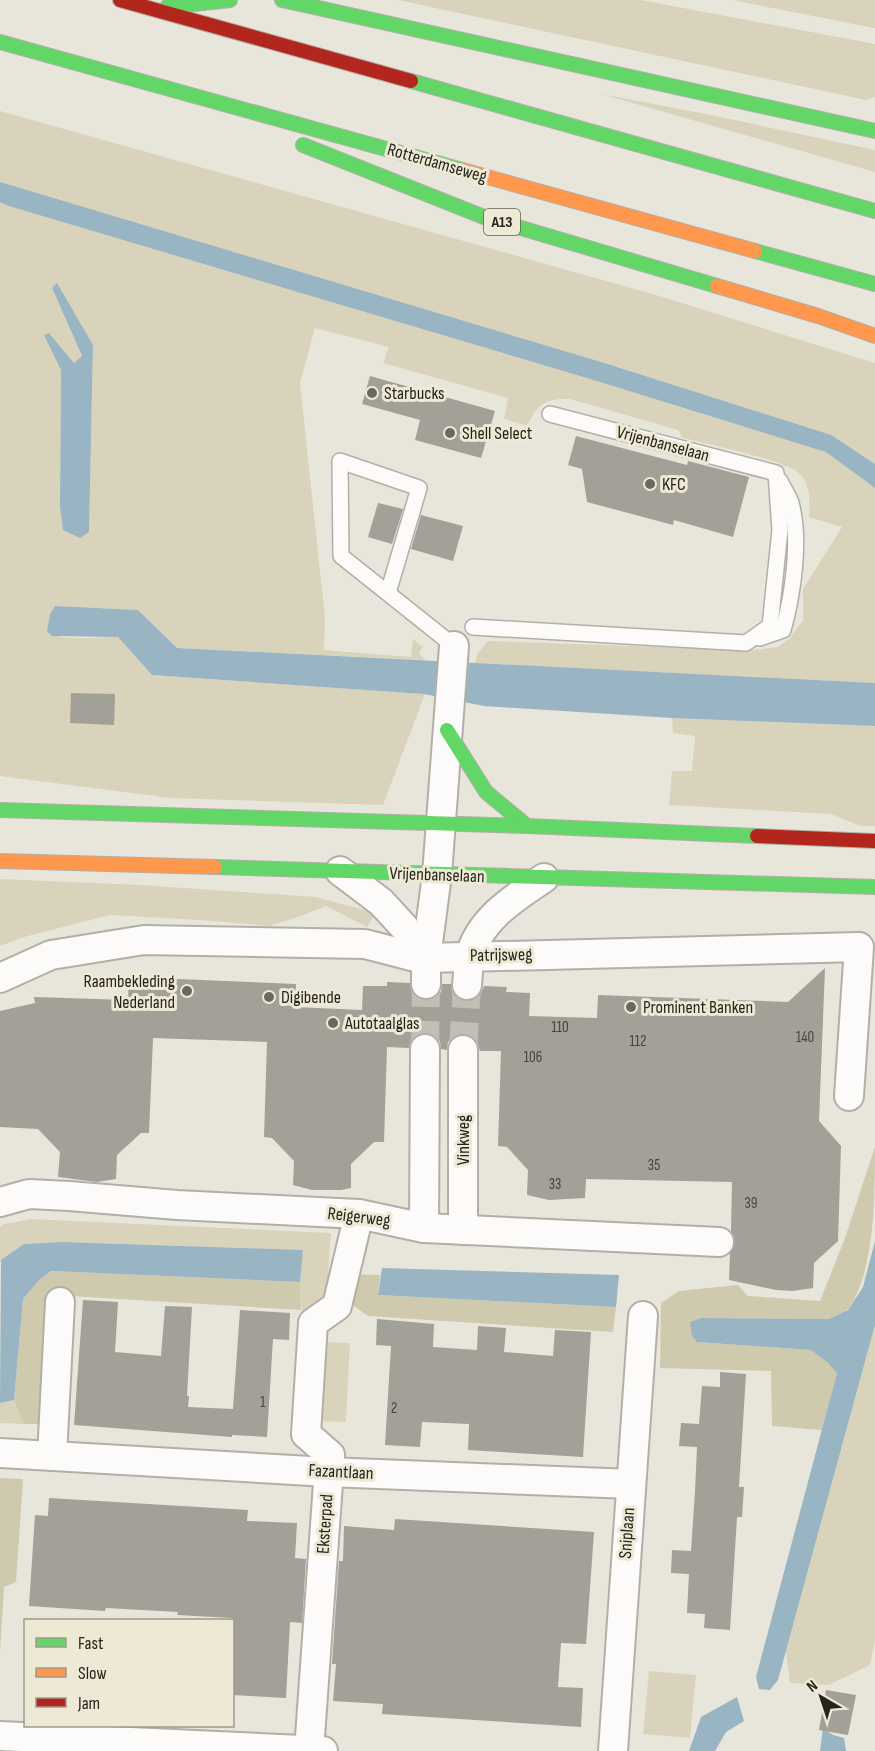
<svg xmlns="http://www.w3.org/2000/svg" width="875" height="1751" font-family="'Sofia Sans Condensed',sans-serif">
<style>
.green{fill:#d9d3bb;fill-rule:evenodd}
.forest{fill:#cfc9ad}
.water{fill:#99b4c2}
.building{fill:#a2a097}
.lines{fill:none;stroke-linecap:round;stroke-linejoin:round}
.street-tunnel{stroke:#c1bfb5;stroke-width:28;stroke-dasharray:28 14;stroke-linecap:butt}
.lane-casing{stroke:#b1afa7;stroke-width:18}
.street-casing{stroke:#b1afa7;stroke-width:32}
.fast-casing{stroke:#b1afa7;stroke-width:16}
.slow-casing{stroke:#b1afa7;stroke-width:16}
.jam-casing{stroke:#b1afa7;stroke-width:16}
.lane{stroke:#fcfbfa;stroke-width:15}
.street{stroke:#fcfbfa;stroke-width:28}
.fast{stroke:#63d668;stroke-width:14}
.slow{stroke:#ff974d;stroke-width:14}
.jam{stroke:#b3261e;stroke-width:14}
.poi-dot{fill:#6a6860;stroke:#eee9d5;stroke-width:2}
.labels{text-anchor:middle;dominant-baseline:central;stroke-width:6;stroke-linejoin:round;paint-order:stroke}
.number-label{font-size:15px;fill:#45433c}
.shield{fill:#eee9d5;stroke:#625f54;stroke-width:1.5}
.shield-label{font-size:16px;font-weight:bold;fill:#26241d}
.street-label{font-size:18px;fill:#26241d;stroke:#eee9d5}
.poi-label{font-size:18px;fill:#26241d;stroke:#eee9d5;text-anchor:start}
</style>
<rect width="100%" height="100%" fill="#e8e6db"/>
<g class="green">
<path d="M 398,0 L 641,0 L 875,44 L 875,97 L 866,100 Z"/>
<path d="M 732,0 L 875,0 L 875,28 L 874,28 Z"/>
<path d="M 601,94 L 711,115 L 875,150 L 875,172 Z"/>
<path d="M 0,111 L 656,295 L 875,363 L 875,683 L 475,663 L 477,654 L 488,641 L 755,650 L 778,647 L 789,639 L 803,620 L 803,589 L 842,527 L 809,517 C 810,503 811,484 799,473 C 784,460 707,444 683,438 L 678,430 L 570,399 C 546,398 537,404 527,426 L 504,419 L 508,398 L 383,363 L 389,347 L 315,328 L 300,383 L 325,618 L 324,650 L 411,657 L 413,639 L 423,647 L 419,653 L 425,660 L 177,648 L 138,610 L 55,606 L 50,614 L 47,631 C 60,643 99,636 118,637 L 152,675 L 425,694 L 383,805 L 171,798 L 0,776 ZM 52,288 L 93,345 L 89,532 L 80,537 L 63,530 L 60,507 L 61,370 L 49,333 L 74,363 L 82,357 Z"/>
<path d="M 672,718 L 875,726 L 875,826 L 860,826 L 831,814 L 669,805 L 672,771 L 692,771 L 695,736 L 673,733 Z"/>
<path d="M 0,879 L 141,885 L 316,897 L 376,913 L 367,927 L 326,906 L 301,916 L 269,926 L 200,920 L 110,915 L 24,937 L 0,946 Z"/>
<path d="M 31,1219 L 331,1233 L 326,1301 L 316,1303 L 311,1315 L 302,1315 L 300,1282 L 303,1250 L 63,1242 L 24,1244 L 0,1262 L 0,1227 L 4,1224 Z"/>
<path d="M 875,1325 L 875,1640 L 870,1665 L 829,1685 L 790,1683 L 786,1651 Z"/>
<path d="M 320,1342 L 350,1343 L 346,1422 L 316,1421 Z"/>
<path d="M 14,1400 L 24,1424 L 0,1423 L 0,1403 Z"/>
<path d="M 649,1671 L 696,1675 L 690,1738 L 643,1734 Z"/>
</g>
<g class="forest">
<path d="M 875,1147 C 875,1195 875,1270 849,1308 C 844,1313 835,1316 829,1319 L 701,1318 L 690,1322 L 697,1342 L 811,1350 L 828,1363 L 837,1373 L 822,1430 L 772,1426 L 771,1371 L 660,1368 L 661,1303 L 679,1291 L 738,1285 L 748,1296 L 820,1301 L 845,1238 Z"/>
<path d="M 53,1271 L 300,1282 L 301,1310 L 54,1295 L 41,1424 L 24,1424 L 14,1400 L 23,1299 L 40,1279 Z"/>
<path d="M 349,1274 L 380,1275 L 378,1295 L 616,1307 L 613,1332 L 368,1316 L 347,1301 Z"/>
<path d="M 0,1478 L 23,1479 L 16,1582 L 4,1587 L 0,1652 Z"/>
</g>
<g class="water">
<path d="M 0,182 L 601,362 L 831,435 L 875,464 L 875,488 L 826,452 L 597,381 L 9,206 L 0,202 Z"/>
<path d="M 57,283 L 93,345 L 89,532 L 80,538 L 63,530 L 60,507 L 61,370 L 44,335 L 49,333 L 74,363 L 82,356 L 52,288 Z"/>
<path d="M 55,606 L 138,610 L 177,648 L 875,683 L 875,726 L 672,718 L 484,706 L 424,694 L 152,675 L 118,637 L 52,636 L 47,631 L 50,614 Z"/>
<path d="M 875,1241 L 875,1325 L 778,1680 L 770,1690 L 759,1689 L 756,1677 L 837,1373 L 828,1363 L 811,1350 L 697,1342 L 692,1336 L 690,1322 L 701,1318 L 829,1319 L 848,1310 L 863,1287 Z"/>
<path d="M 63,1242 L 303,1250 L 300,1282 L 52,1271 L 40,1279 L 23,1299 L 14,1400 L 0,1403 L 1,1260 L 24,1244 Z"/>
<path d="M 382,1268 L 619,1275 L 616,1307 L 378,1295 Z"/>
<path d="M 737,1697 L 744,1721 L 726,1732 L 715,1751 L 689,1751 L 701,1717 Z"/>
<path d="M 823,1728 L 833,1735 L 844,1738 L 846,1751 L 820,1751 Z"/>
</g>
<g class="building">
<path d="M 370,376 L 495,411 L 481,458 L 415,440 L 420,420 L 362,404 Z"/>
<path d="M 576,436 L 687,465 L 688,461 L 749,477 L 733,537 L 674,520 L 673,525 L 587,502 L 582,469 L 568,465 Z"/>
<path d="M 378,503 L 403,509 L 392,544 L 368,537 Z"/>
<path d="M 421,515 L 463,526 L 453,561 L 411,549 Z"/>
<path d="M 71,693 L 115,694 L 114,725 L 70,723 Z"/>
<path d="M 825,968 L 819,1121 L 841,1146 L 838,1241 L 814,1263 L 813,1288 L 793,1291 L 776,1290 L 729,1280 L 730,1254 L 735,1242 L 731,1231 L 732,1182 L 586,1179 L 585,1198 L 549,1200 L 527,1195 L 528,1170 L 507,1147 L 498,1146 L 501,1051 L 480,1051 L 477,1041 L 472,1036 L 464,1034 L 454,1036 L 448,1042 L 447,1050 L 441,1049 L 440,1041 L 434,1035 L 426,1033 L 416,1035 L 411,1040 L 409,1048 L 387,1047 L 384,1142 L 374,1142 L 351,1164 L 351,1188 L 341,1190 L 312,1190 L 293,1185 L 294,1161 L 272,1138 L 264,1137 L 267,1042 L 153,1038 L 149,1133 L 141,1133 L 117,1155 L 116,1179 L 97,1182 L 58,1177 L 60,1152 L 38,1129 L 0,1127 L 0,1011 L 35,1003 L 34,997 L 128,1000 L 129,977 L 296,984 L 295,1007 L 362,1010 L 363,986 L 387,986 L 387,982 L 410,983 L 412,993 L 418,999 L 425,1000 L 435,998 L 441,992 L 442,984 L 451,984 L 452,992 L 457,998 L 466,1001 L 473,1000 L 480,995 L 484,986 L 507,987 L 506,992 L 530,993 L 529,1016 L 597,1018 L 598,995 L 788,1002 Z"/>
<path d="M 83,1300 L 118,1302 L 115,1352 L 161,1356 L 165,1306 L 192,1307 L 187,1396 L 189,1396 L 188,1407 L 233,1409 L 240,1310 L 290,1313 L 289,1340 L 273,1339 L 267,1437 L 232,1435 L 232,1437 L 74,1425 Z"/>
<path d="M 377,1319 L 434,1324 L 433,1347 L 477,1350 L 478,1326 L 506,1328 L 504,1352 L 553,1356 L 555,1330 L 591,1332 L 583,1457 L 468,1450 L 469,1424 L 422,1422 L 420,1447 L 385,1445 L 391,1346 L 376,1345 Z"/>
<path d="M 720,1372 L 746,1374 L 739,1487 L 744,1487 L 742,1517 L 737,1517 L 730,1630 L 704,1628 L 705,1614 L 687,1613 L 689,1574 L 671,1573 L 672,1550 L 691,1551 L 695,1491 L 697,1447 L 679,1446 L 681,1423 L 699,1424 L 702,1386 L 720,1387 Z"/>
<path d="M 49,1498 L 248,1510 L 247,1521 L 297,1523 L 295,1558 L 306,1559 L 302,1623 L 290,1622 L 286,1698 L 232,1695 L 232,1618 L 177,1615 L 178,1612 L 106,1608 L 105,1611 L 29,1606 L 35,1515 L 48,1516 Z"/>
<path d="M 395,1519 L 594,1532 L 586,1644 L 561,1643 L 558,1687 L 583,1688 L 581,1727 L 382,1714 L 383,1704 L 333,1701 L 336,1664 L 332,1664 L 339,1561 L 343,1561 L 344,1526 L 394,1530 Z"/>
<path d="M 826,1690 L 856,1695 L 848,1735 L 819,1730 Z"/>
</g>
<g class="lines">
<g class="street-tunnel">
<path d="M 425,1049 L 426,984"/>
<path d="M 463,1050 L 467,985"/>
</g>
<g class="lane-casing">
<g id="lane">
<path d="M 388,593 L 419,488 L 340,461 L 341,556 L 454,646"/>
<path d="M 473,627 L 746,643 L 770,626 L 780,530 L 776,473 L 550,414"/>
<path d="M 760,638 L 783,630 C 793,595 801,539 791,503 C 789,496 783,488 780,481"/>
</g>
</g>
<g class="street-casing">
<g id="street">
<path d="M 340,871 L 381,902 L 404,927 L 426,958"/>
<path d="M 0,978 L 51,955 L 144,940 L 365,944 L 415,957 L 426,958 L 859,947 L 849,1096"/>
<path d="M 426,984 L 426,958 L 437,875 L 454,646"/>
<path d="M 467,985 C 468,976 468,965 470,956 C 480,919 514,898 544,878"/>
<path d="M 0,1202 L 29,1194 L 69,1196 L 177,1205 L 359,1214 L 424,1228 L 719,1242"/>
<path d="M 424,1228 L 425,1049"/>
<path d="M 463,1230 L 463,1050"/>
<path d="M 0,1453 L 328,1472 L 631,1484"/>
<path d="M 52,1456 L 60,1302"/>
<path d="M 0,1736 L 323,1751"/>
<path d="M 309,1751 L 330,1455 L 306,1434 L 313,1323 L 337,1306 L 359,1214"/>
<path d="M 613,1751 L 643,1316"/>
</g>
</g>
<g class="fast-casing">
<g id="fast">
<path d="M 282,0 L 875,131"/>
<path d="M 167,7 L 230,0"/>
<path d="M 0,42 L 462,170"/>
<path d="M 411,81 L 875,211"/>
<path d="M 303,145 L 484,217 L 717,286"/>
<path d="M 755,251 L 875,284"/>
<path d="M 447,730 L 486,792 L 527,826"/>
<path d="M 0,810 L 527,826 L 757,836"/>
<path d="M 215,867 L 875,887"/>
</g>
</g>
<g class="slow-casing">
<g id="slow">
<path d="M 462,170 L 755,251"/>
<path d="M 717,286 L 818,316 L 875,336"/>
<path d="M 0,861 L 215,867"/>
</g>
</g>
<g class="jam-casing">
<g id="jam">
<path d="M 120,0 L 411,81"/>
<path d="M 757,836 L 875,841"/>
</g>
</g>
<use href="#lane" class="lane"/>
<use href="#street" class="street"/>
<use href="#fast" class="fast"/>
<use href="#slow" class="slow"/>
<use href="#jam" class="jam"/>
</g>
<g class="poi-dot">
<circle cx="372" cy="393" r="6"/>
<circle cx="450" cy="433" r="6"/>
<circle cx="650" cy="484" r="6"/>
<circle cx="187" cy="991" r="6"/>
<circle cx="269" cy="997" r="6"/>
<circle cx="631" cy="1007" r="6"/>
<circle cx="333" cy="1023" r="6"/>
</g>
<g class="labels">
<g class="number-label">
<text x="560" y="1027">110</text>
<text x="805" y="1037">140</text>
<text x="638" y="1041">112</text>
<text x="533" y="1057">106</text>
<text x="654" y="1165">35</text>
<text x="555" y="1184">33</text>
<text x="751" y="1203">39</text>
<text x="263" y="1402">1</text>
<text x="394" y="1408">2</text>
</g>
<rect class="shield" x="484" y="209" width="36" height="26" rx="4.5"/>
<g class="shield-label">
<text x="502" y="222">A13</text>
</g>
<g class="street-label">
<text transform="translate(437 163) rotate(16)">Rotterdamseweg</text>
<text transform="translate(663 444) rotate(15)">Vrijenbanselaan</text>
<text transform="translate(437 875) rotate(2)">Vrijenbanselaan</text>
<text transform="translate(501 955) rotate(-1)">Patrijsweg</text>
<text transform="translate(463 1140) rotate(-90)">Vinkweg</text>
<text transform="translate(359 1217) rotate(7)">Reigerweg</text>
<text transform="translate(341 1472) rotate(3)">Fazantlaan</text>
<text transform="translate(325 1524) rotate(-86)">Eksterpad</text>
<text transform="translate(627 1533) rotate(-86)">Sniplaan</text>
</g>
<g class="poi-label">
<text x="384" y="393">Starbucks</text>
<text x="462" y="433">Shell Select</text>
<text x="662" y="484">KFC</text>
<text x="175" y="981" text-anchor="end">Raambekleding<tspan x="175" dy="21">Nederland</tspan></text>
<text x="281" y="997">Digibende</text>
<text x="643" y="1007">Prominent Banken</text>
<text x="345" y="1023">Autotaalglas</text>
</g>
</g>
<rect x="24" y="1619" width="210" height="108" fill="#eee9d5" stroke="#9e9a8b" stroke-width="1.5"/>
<rect x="36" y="1638" width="30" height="9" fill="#63d668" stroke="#9e9a8b" stroke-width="1.5"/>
<text x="78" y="1649" font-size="18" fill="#26241d">Fast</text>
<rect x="36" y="1668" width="30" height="9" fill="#ff974d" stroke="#9e9a8b" stroke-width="1.5"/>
<text x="78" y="1679" font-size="18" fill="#26241d">Slow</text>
<rect x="36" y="1698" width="30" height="9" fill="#b3261e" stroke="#9e9a8b" stroke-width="1.5"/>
<text x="78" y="1709" font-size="18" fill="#26241d">Jam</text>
<g transform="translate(821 1697) rotate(321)" stroke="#eee9d5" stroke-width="4.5" paint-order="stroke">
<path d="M0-4.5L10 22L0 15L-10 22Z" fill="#26241d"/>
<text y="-9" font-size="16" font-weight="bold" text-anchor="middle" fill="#26241d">N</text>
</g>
</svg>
